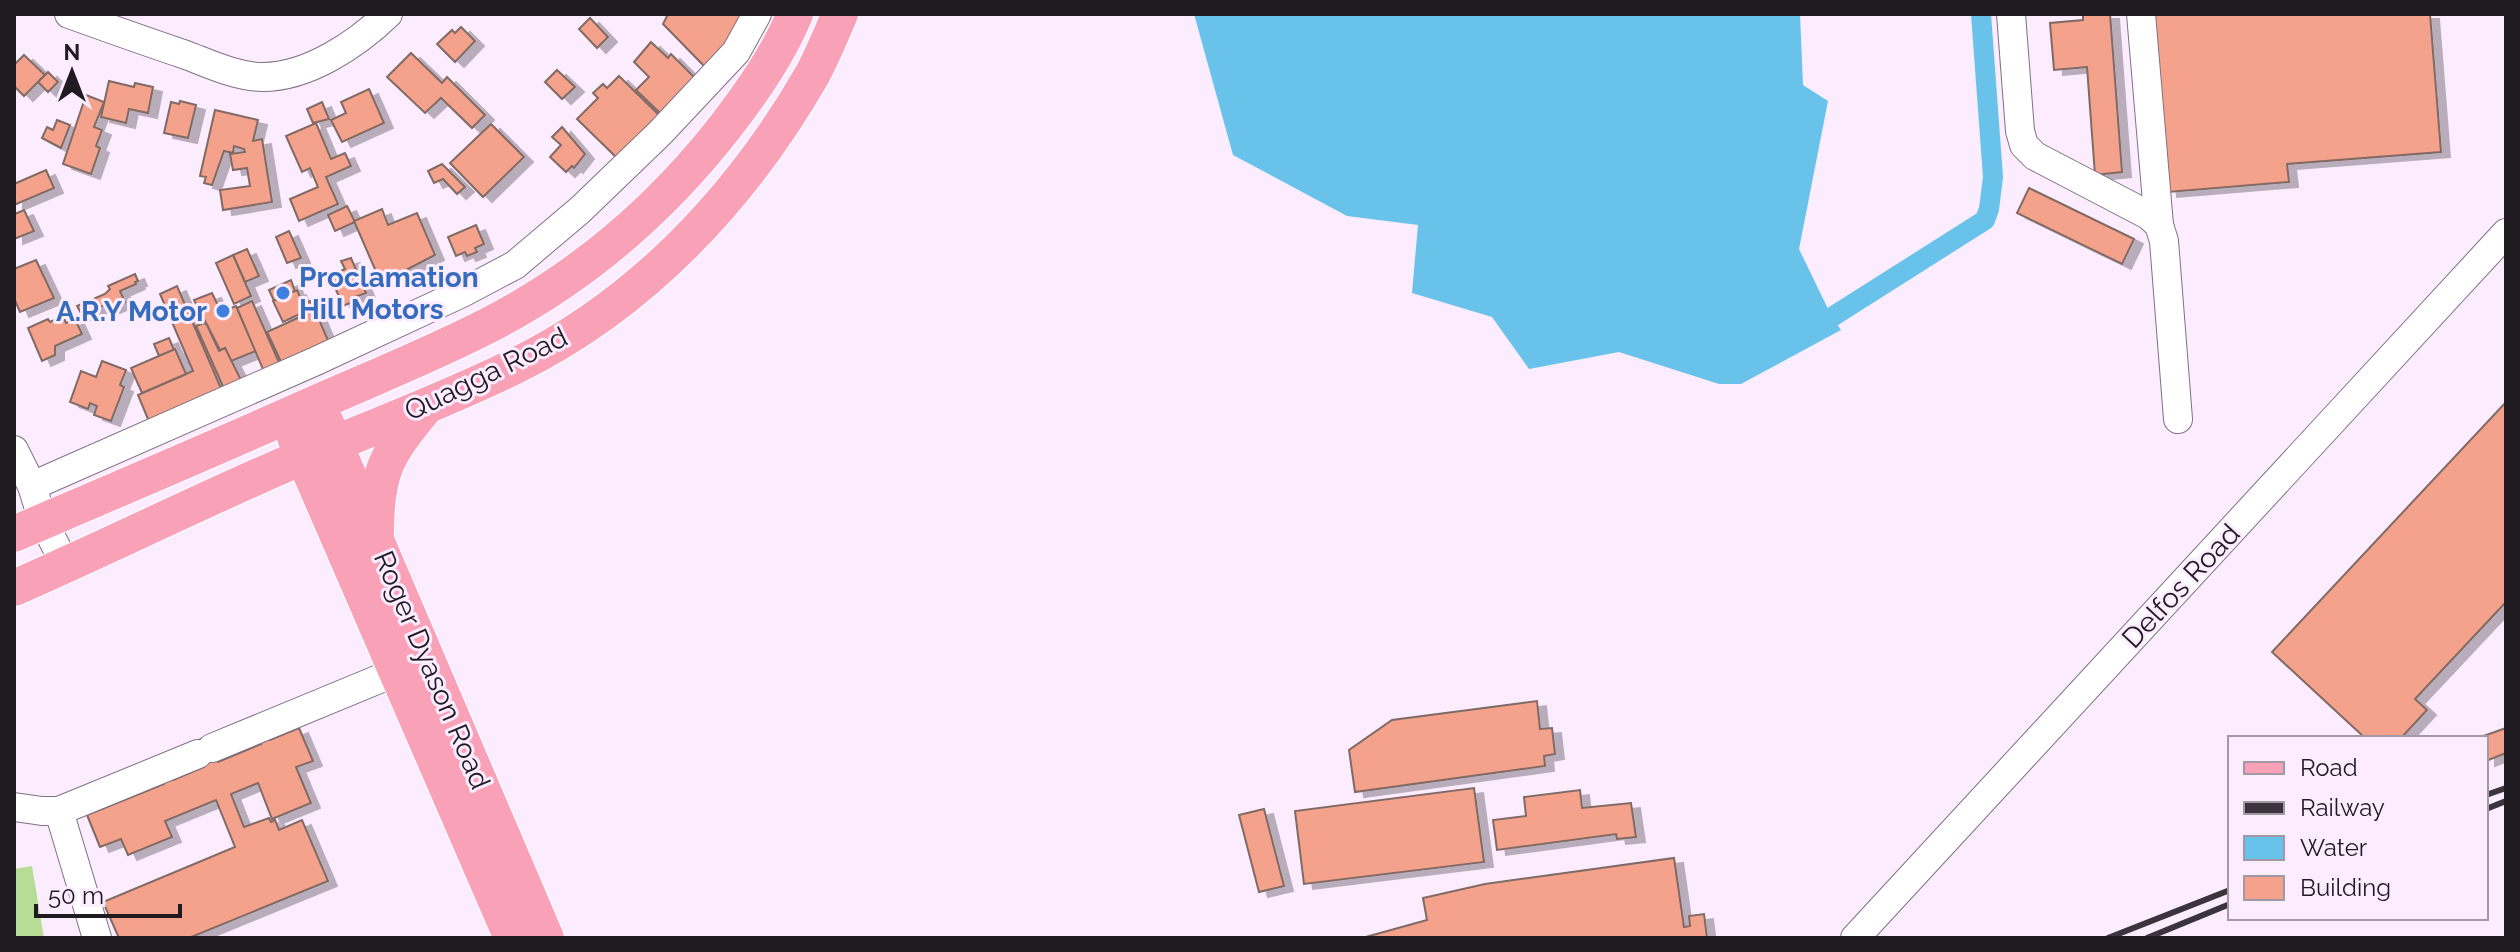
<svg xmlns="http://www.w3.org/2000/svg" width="2520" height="952" font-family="Raleway,sans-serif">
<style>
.green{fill:#b7dc95}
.water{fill:#68c2ea}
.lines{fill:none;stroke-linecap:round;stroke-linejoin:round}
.canal{stroke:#68c2ea;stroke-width:20}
.building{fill:#f4a28c;stroke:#806a64;stroke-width:2;filter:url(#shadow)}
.minor-casing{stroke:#807182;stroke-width:30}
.major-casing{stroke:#fff;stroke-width:38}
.minor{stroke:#fff;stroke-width:28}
.major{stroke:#f8a1b7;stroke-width:36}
.rail{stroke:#3b343c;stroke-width:6}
.shop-dot{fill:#3f7fe0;stroke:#fcecff;stroke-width:3}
.labels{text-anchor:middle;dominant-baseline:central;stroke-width:6;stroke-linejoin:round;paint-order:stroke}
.shop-label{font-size:28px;font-weight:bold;fill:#366cbe;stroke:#fcecff;text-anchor:start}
.street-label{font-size:28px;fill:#201a21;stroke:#fcecff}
</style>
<defs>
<filter id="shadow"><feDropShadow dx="9" dy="5" stdDeviation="0" flood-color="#0004"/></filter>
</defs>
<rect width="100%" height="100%" fill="#fcecff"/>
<path class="green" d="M 32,866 L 44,938 L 14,938 L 14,869 Z"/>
<path class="water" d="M 1194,14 L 1800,14 L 1803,85 L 1828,101 L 1799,249 L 1832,317 L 1841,330 L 1741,384 L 1719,384 L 1619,352 L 1529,369 L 1492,317 L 1412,293 L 1418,225 L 1347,216 L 1233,155 Z"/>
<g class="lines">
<path class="canal" d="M 1832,317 L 1985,220 L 1989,209 L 1993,177 L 1981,14"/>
</g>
<g class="building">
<path d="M 668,14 L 746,14 L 737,39 L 707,69 L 663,24 Z"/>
<path d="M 2083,14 L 2110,14 L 2122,172 L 2095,175 L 2087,67 L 2054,70 L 2050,23 L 2083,20 Z"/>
<path d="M 2154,14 L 2430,14 L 2441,152 L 2287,164 L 2289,182 L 2168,192 Z"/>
<path d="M 590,18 L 608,37 L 597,48 L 579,29 Z"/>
<path d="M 461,27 L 475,41 L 455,62 L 437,44 L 452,30 L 455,33 Z"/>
<path d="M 651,42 L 668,58 L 671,54 L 697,80 L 662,115 L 636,90 L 649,77 L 634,62 Z"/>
<path d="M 411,53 L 442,83 L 447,77 L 485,115 L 472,128 L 441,98 L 425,113 L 387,77 Z"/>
<path d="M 24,55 L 45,75 L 24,96 L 14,86 L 14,65 Z"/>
<path d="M 557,70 L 575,87 L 562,99 L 545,82 Z"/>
<path d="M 48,72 L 58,82 L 48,92 L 38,82 Z"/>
<path d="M 619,76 L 660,116 L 618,159 L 577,119 L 598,98 L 593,93 L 603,84 L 607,88 Z"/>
<path d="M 109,81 L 134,87 L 135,83 L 153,87 L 148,113 L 129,109 L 126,123 L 101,117 Z"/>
<path d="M 369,89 L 384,123 L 342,142 L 331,120 L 346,113 L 341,102 Z"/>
<path d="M 86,95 L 104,102 L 94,127 L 102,130 L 96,146 L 100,148 L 91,174 L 63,164 Z"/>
<path d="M 180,101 L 196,105 L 188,138 L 164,133 L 171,102 L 179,104 Z"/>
<path d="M 322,102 L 329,119 L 313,123 L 307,109 Z"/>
<path d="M 215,110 L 258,120 L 253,141 L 262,139 L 272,202 L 223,210 L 220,190 L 250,186 L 247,168 L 233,170 L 230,154 L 245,152 L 244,149 L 234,146 L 233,153 L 224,151 L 212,185 L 204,183 L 206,177 L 200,176 Z"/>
<path d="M 57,120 L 70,125 L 61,148 L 42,138 L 47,127 L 53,130 Z"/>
<path d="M 316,123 L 331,159 L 345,153 L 351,166 L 326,177 L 338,204 L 299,221 L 290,199 L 318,187 L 310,168 L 302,172 L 286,136 Z"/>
<path d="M 491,124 L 524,157 L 483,197 L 450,163 Z"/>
<path d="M 562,127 L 585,154 L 574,168 L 572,166 L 566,172 L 550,157 L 561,145 L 552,137 Z"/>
<path d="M 442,164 L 465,187 L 457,194 L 443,179 L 434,183 L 428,171 Z"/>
<path d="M 46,170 L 54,188 L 14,205 L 14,184 Z"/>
<path d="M 2029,188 L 2134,239 L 2122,264 L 2017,213 Z"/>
<path d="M 347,206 L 355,222 L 335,231 L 328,215 Z"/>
<path d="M 382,209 L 388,225 L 417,213 L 435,255 L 381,283 L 354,221 Z"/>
<path d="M 24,210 L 34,231 L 14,239 L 14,212 L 15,214 Z"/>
<path d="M 476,225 L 484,244 L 475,248 L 477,252 L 467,256 L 465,252 L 456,256 L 448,237 Z"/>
<path d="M 289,231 L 301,258 L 287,263 L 276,237 Z"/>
<path d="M 247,249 L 259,276 L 245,282 L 233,255 Z"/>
<path d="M 233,255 L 251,296 L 234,304 L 216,263 Z"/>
<path d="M 351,258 L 366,293 L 355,297 L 357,300 L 343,306 L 330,276 L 345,269 L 341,261 Z"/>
<path d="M 36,260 L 54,298 L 20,312 L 14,298 L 14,269 Z"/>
<path d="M 135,274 L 138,281 L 135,282 L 136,284 L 120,291 L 125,302 L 111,308 L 109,303 L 82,315 L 77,306 L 105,294 L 110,289 L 108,286 Z"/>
<path d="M 291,280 L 295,291 L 274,301 L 269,290 Z"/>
<path d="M 177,286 L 223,393 L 150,424 L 138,395 L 193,371 L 160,294 Z"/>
<path d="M 297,290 L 306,311 L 283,322 L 273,301 Z"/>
<path d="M 212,293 L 221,312 L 236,306 L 256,351 L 231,361 L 225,348 L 220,350 L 194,300 Z"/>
<path d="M 252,301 L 281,367 L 265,374 L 237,308 Z"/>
<path d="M 310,301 L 314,310 L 307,313 L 304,305 Z"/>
<path d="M 315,310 L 330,345 L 283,366 L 267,332 Z"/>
<path d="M 63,316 L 66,323 L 75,319 L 82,334 L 55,346 L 55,355 L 42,361 L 28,328 L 48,319 L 50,322 Z"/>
<path d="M 204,323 L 207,325 L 219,351 L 225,348 L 243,384 L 225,391 L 196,326 Z"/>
<path d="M 169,338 L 174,350 L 159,356 L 154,344 Z"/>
<path d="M 175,349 L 186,374 L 142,393 L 131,368 Z"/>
<path d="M 102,361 L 126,370 L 120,385 L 124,387 L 111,421 L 94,415 L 97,406 L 90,403 L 88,409 L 70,402 L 81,371 L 96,377 Z"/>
<path d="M 2506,402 L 2506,602 L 2415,699 L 2427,710 L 2401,738 L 2365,738 L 2272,652 Z"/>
<path d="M 1537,701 L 1540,729 L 1552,728 L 1555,754 L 1544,756 L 1545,766 L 1355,792 L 1349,750 L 1392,720 Z"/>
<path d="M 299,728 L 313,761 L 296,767 L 311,803 L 272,819 L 258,783 L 231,794 L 244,827 L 269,818 L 271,822 L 275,820 L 279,830 L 302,820 L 328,881 L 189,938 L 119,938 L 103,902 L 235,847 L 216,800 L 165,821 L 172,837 L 128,855 L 121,839 L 100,847 L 87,815 L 164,784 L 162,780 L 171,777 L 173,780 L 204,767 L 194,742 L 208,736 L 218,762 L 261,744 L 259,741 L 269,737 L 270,740 Z"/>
<path d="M 2506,728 L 2506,753 L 2486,761 L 2486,738 L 2478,738 Z"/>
<path d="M 1474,788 L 1484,862 L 1304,884 L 1295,811 Z"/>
<path d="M 1580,790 L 1582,808 L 1631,803 L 1636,837 L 1617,839 L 1616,834 L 1497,850 L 1493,820 L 1526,816 L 1524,797 Z"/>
<path d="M 1264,809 L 1284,886 L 1259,892 L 1239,815 Z"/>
<path d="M 1674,858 L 1684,927 L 1690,926 L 1689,916 L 1704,914 L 1707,938 L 1362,938 L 1427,920 L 1423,898 L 1485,884 Z"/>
</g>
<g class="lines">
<g class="minor-casing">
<g id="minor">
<path d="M 69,14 C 108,28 147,42 186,55 C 210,64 237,77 263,77 C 308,77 357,44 388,14"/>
<path d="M 2011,14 L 2020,131 L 2024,145 L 2035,156 L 2148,215 L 2159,225 L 2164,241 L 2178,419"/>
<path d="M 2141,14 L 2159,225"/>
<path d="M 14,450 L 32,486 L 43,521 L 66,566"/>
<path d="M 32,486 L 316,361 L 462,293 L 515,265 L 580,210 L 660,133 L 736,52 L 757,14"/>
<path d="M 212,748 L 396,672"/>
<path d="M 14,807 L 42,811 L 59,811 L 198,754"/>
<path d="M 59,811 L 97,938"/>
<path d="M 1855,938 L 2506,233"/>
</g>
</g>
<g class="major-casing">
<g id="major">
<path d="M 326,423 L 546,938"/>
<path d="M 295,437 L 512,938"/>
<path d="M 376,532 C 376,471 387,454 424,409"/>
<path d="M 14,534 C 114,491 215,448 314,404 C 373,378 433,354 491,324 C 583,276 661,209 725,127 C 752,92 778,55 795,14"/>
<path d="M 14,588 C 112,545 208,497 307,455 C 376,426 446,400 513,367 C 641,305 742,197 812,75 C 823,55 831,34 840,14"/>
</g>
</g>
<use href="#minor" class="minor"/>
<use href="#major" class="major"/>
<g class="rail">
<path d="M 2486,795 L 2506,788"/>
<path d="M 2486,809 L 2506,801"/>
<path d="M 2108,938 L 2230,890"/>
<path d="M 2147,938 L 2230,904"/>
</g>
</g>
<g class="shop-dot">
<circle cx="283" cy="293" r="8"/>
<circle cx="223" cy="311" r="8"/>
</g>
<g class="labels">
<g class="shop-label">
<text x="299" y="277">Proclamation<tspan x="299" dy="32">Hill Motors</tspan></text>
<text x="207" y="311" text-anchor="end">A.R.Y Motor</text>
</g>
<g class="street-label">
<text transform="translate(486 374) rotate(-26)">Quagga Road</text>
<text transform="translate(2181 586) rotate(-47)">Delfos Road</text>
<text transform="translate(432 670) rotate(67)">Roger Dyason Road</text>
</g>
</g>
<rect width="2520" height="952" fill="none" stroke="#201a21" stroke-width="32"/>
<rect x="2228" y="736" width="260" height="184" fill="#fcecff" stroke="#a498a6" stroke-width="2"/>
<rect x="2244" y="762" width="40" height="12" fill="#f8a1b7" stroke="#a498a6" stroke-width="2"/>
<text x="2300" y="776" font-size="24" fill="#201a21">Road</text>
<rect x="2244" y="802" width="40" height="12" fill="#3b343c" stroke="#a498a6" stroke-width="2"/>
<text x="2300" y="816" font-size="24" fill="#201a21">Railway</text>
<rect x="2244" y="836" width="40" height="24" fill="#68c2ea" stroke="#a498a6" stroke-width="2"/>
<text x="2300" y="856" font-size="24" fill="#201a21">Water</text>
<rect x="2244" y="876" width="40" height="24" fill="#f4a28c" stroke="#a498a6" stroke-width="2"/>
<text x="2300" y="896" font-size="24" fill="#201a21">Building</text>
<g transform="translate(72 72)" stroke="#fcecff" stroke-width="6" paint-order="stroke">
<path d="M0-6L14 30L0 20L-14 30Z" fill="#201a21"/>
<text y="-12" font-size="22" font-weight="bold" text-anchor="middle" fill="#201a21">N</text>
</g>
<path d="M36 904v12h144v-12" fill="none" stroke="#201a21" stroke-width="4"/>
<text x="48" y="904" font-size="24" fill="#201a21" stroke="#fcecff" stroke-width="6" paint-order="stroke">50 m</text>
</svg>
